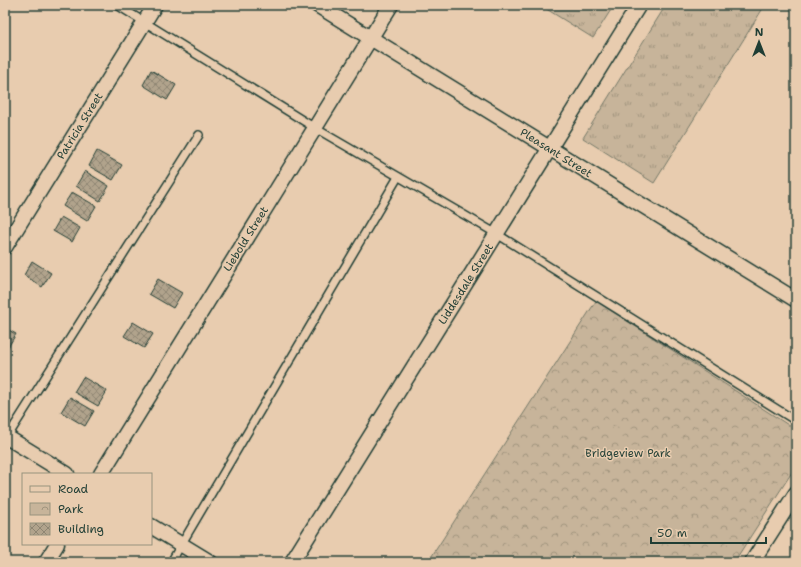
<svg xmlns="http://www.w3.org/2000/svg" width="801" height="567" font-family="'Shantell Sans',sans-serif">
<style>
.grass{fill:url(#grass-tufts);stroke:#737867}
.park{fill:url(#park-crowns);stroke:#737867}
.building{fill:url(#building-cross-hatch);stroke:#1f3d34}
.lines{fill:none;stroke-linecap:round;stroke-linejoin:round}
.service-casing{stroke:#1f3d34;stroke-width:10}
.minor-casing{stroke:#1f3d34;stroke-width:17}
.service{stroke:#e8ccaf;stroke-width:7}
.minor{stroke:#e8ccaf;stroke-width:14}
.labels{text-anchor:middle;dominant-baseline:central;stroke-width:3;stroke-linejoin:round;paint-order:stroke}
.street-label{font-size:11px;fill:#1f3d34;stroke:#e8ccaf}
.park-label{font-size:11px;fill:#274339;stroke:#e8ccaf}
</style>
<defs>
<pattern id="grass-tufts" width="24" height="20" patternUnits="userSpaceOnUse"><rect width="24" height="20" fill="#c7b49a"/><path d="M3 7l-1-3M5 7V3M7 7l1-3M15 17l-1-3M17 17v-4M19 17l1-3" fill="none" stroke="#a1947e"/></pattern>
<pattern id="park-crowns" width="20" height="18" patternUnits="userSpaceOnUse"><rect width="20" height="18" fill="#c7b49a"/><path d="M2 6a3 3 0 1 1 6 0M12 15a3 3 0 1 1 6 0" fill="none" stroke="#a1947e"/></pattern>
<pattern id="building-cross-hatch" width="8" height="8" patternUnits="userSpaceOnUse"><rect width="8" height="8" fill="#b1a38c"/><path d="M0 0l8 8M0 8l8-8" fill="none" stroke="#8f8673"/></pattern>
</defs>
<rect width="100%" height="100%" fill="#e8ccaf"/>
<filter id="ink" filterUnits="userSpaceOnUse"><feTurbulence type="fractalNoise" baseFrequency=".025" numOctaves="2"/><feDisplacementMap in="SourceGraphic" scale="8" xChannelSelector="R" yChannelSelector="G"/><feConvolveMatrix kernelMatrix="1 2 1 2 8 2 1 2 1" color-interpolation-filters="sRGB"/></filter>
<g filter="url(#ink)">
<g class="grass">
<path d="M 540,5 L 614,5 L 593,38 Z"/>
<path d="M 666,5 L 765,5 L 654,183 L 583,138 Z"/>
</g>
<path class="park" d="M 596,301 L 796,430 L 796,466 L 734,562 L 428,562 Z"/>
<g class="building">
<path d="M 151,70 L 176,85 L 167,100 L 143,85 Z"/>
<path d="M 97,151 L 122,165 L 113,180 L 89,166 Z"/>
<path d="M 85,171 L 109,186 L 100,201 L 76,186 Z"/>
<path d="M 72,192 L 96,206 L 87,221 L 63,206 Z"/>
<path d="M 61,217 L 80,228 L 72,242 L 53,231 Z"/>
<path d="M 32,261 L 51,273 L 42,287 L 24,275 Z"/>
<path d="M 158,279 L 182,293 L 173,308 L 149,294 Z"/>
<path d="M 133,322 L 153,334 L 144,348 L 124,336 Z"/>
<path d="M 5,328 L 16,334 L 7,349 L 5,348 Z"/>
<path d="M 83,377 L 107,391 L 98,406 L 74,392 Z"/>
<path d="M 70,397 L 94,411 L 85,426 L 61,412 Z"/>
</g>
<g class="lines">
<g class="service-casing">
<g id="service">
<path d="M 117,5 L 315,128 L 497,234 L 796,421"/>
<path d="M 6,439 L 199,135"/>
<path d="M 171,562 L 398,177"/>
</g>
</g>
<g class="minor-casing">
<g id="minor">
<path d="M 317,5 L 796,300"/>
<path d="M 5,247 L 155,5"/>
<path d="M 5,436 L 67,474"/>
<path d="M 101,474 L 391,5"/>
<path d="M 151,526 L 210,562"/>
<path d="M 46,562 L 57,544"/>
<path d="M 292,562 L 639,5"/>
<path d="M 752,562 L 796,493"/>
</g>
</g>
<use href="#service" class="service"/>
<use href="#minor" class="minor"/>
</g>
</g>
<g class="labels">
<g class="street-label">
<text transform="translate(80 126) rotate(-58)">Patricia Street</text>
<text transform="translate(556 153) rotate(32)">Pleasant Street</text>
<text transform="translate(246 239) rotate(-58)">Liebold Street</text>
<text transform="translate(466 284) rotate(-58)">Liddesdale Street</text>
</g>
<g class="park-label">
<text x="628" y="453">Bridgeview Park</text>
</g>
</g>
<rect width="801" height="567" fill="none" stroke="#e8ccaf" stroke-width="20"/>
<rect x="10" y="10" width="781" height="547" fill="none" stroke="#1f3d34" stroke-width="1.5" filter="url(#ink)"/>
<rect x="22" y="473" width="130" height="72" fill="#e8ccaf" stroke="#98937e"/>
<rect x="30" y="486" width="20" height="6" fill="#e8ccaf" stroke="#98937e"/>
<text x="58" y="493" font-size="12" fill="#1f3d34">Road</text>
<rect x="30" y="503" width="20" height="12" fill="url(#park-crowns)" stroke="#98937e"/>
<text x="58" y="513" font-size="12" fill="#1f3d34">Park</text>
<rect x="30" y="523" width="20" height="12" fill="url(#building-cross-hatch)" stroke="#98937e"/>
<text x="58" y="533" font-size="12" fill="#1f3d34">Building</text>
<g transform="translate(759 42)" stroke="#e8ccaf" stroke-width="3" paint-order="stroke">
<path d="M0-3L7 15L0 10L-7 15Z" fill="#1f3d34"/>
<text y="-6" font-size="11" font-weight="bold" text-anchor="middle" fill="#1f3d34">N</text>
</g>
<path d="M651 537v6h115v-6" fill="none" stroke="#1f3d34" stroke-width="2"/>
<text x="657" y="537" font-size="12" fill="#1f3d34" stroke="#e8ccaf" stroke-width="3" paint-order="stroke">50 m</text>
</svg>
